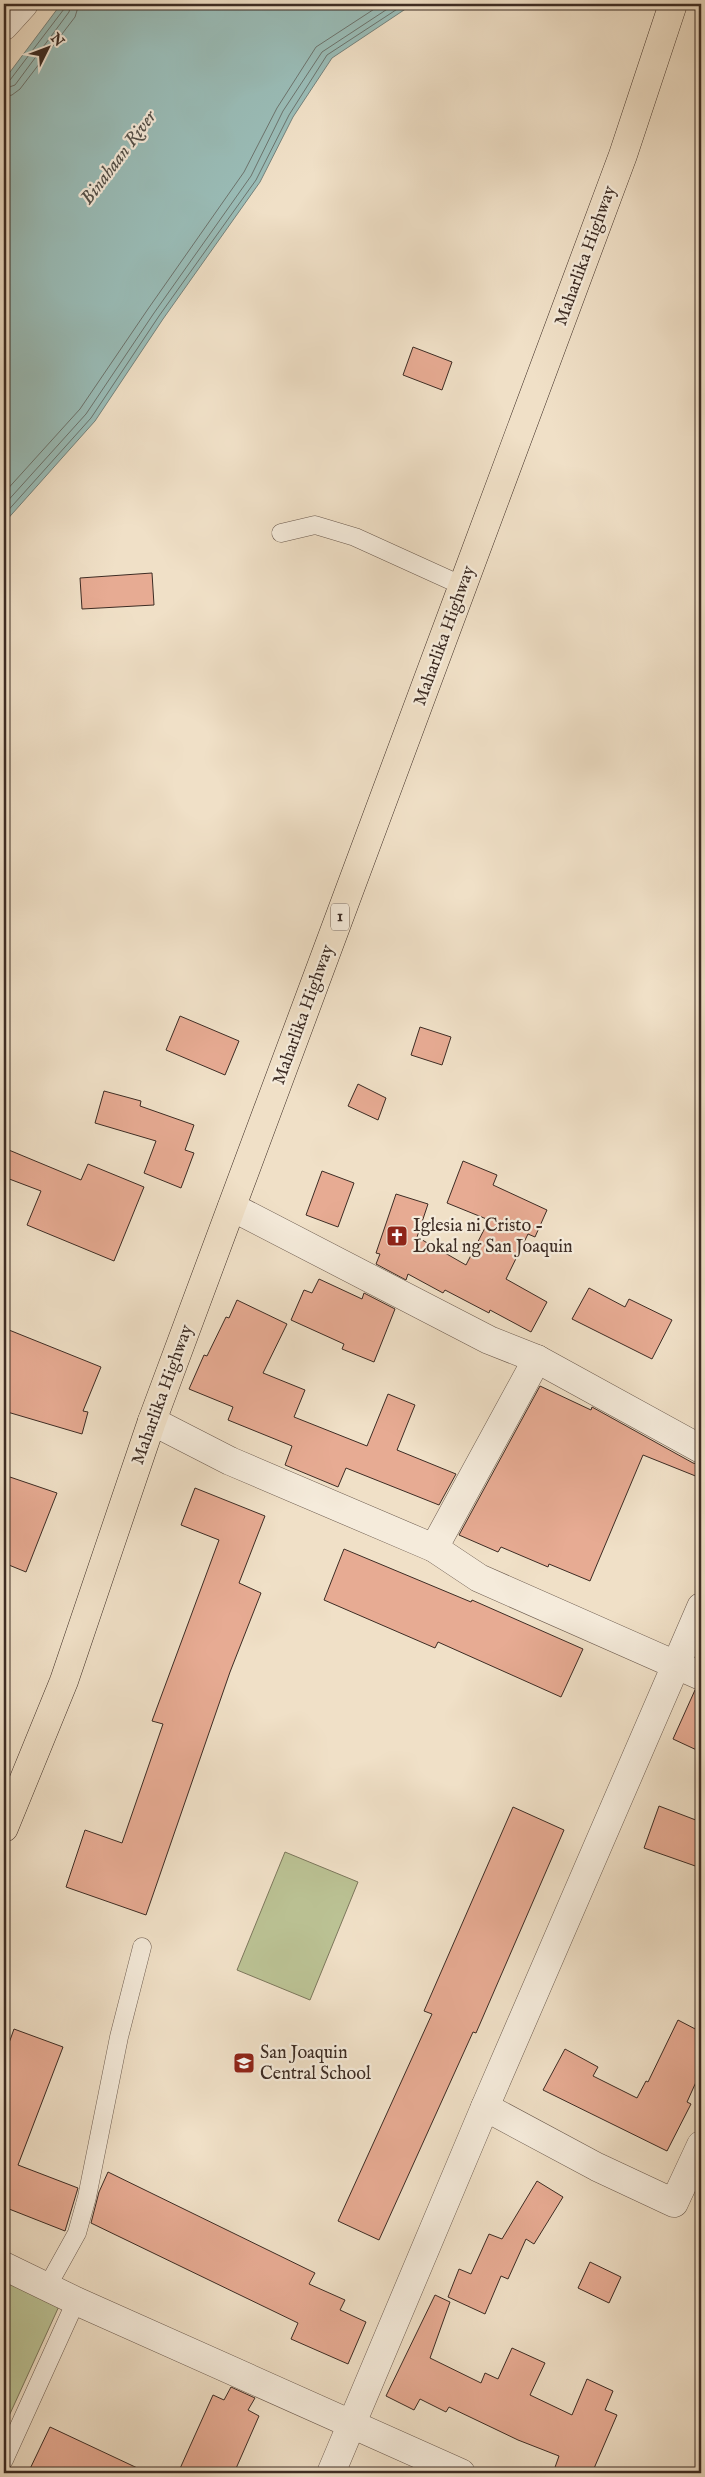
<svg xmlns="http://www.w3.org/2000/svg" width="705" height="2477" font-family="'IM FELL English',serif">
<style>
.green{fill:#bbc294;stroke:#7c775c}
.water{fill:#9abdb8;stroke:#75837d}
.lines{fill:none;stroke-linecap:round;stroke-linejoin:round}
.shore{stroke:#6c746e;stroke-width:1}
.building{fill:#e7ab93;stroke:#3d2c24}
.lane-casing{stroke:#6a594d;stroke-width:19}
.street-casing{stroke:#6a594d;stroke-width:29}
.highway-casing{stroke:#3d2c24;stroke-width:29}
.lane{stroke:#f5ebdb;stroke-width:18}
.street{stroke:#f5ebdb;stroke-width:28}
.highway{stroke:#f0e0c7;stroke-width:28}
.labels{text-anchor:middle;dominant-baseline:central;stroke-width:4.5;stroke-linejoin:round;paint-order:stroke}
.shield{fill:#f5ebdb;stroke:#74655b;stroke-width:1}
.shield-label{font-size:16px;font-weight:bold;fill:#3d2c24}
.street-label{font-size:18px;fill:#3d2c24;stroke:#f5ebdb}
.poi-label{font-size:18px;fill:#3d2c24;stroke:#f5ebdb;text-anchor:start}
.water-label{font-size:19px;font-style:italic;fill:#545049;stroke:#f5ebdb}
</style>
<rect width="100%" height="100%" fill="#f0e0c7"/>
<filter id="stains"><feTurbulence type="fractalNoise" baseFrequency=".004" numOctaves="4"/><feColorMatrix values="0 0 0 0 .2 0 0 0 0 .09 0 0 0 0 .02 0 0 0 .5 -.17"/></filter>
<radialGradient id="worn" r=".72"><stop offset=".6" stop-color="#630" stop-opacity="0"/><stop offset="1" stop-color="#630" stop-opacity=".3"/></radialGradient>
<g class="green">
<path d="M 285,1852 L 358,1882 L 310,2000 L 237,1970 Z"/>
<path d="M 4,2278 L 60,2304 L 4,2427 Z"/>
</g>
<path class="water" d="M 61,4 L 413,4 L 332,58 L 293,117 L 260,182 L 163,319 L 95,421 L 4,523 L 4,80 Z"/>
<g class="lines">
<g class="shore">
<path d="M 4,83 L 10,80 L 64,9 L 65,4"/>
<path d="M 4,89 L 15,85 L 69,12 L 71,4"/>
<path d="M 4,97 L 12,95 L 20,89 L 75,17 L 79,4"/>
<path d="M 4,493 L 80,409 L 148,309 L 244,172 L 277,108 L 316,47 L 382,4"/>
<path d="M 4,505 L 86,414 L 154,313 L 251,176 L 283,111 L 322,52 L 395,4"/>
<path d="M 4,515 L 91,418 L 159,316 L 256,180 L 289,115 L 327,55 L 405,4"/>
</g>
</g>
<g class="building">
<path d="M 413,347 L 452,362 L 442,390 L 403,375 Z"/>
<path d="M 152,573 L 154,605 L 82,609 L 80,578 Z"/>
<path d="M 180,1016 L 239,1041 L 225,1075 L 166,1050 Z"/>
<path d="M 420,1027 L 451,1037 L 442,1065 L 411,1055 Z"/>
<path d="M 358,1084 L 386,1098 L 378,1120 L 348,1106 Z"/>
<path d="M 104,1091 L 141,1101 L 140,1106 L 194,1125 L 185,1150 L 194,1153 L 181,1188 L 144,1173 L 156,1141 L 95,1123 Z"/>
<path d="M 4,1148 L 81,1180 L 88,1164 L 144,1187 L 114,1261 L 27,1225 L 41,1191 L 4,1177 Z"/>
<path d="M 463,1161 L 497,1175 L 493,1185 L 547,1210 L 535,1237 L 528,1234 L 506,1279 L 547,1302 L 531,1332 L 490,1310 L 489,1313 L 445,1290 L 443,1293 L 408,1274 L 406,1280 L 376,1264 L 380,1254 L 376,1253 L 396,1194 L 428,1204 L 417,1237 L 466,1265 L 489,1220 L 447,1203 Z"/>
<path d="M 322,1171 L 354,1183 L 338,1227 L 306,1215 Z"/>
<path d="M 319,1279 L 362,1299 L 364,1293 L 395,1309 L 374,1362 L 342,1349 L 344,1344 L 291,1320 L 304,1290 L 312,1293 Z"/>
<path d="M 589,1288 L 625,1307 L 629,1299 L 672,1320 L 652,1359 L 572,1319 Z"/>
<path d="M 237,1300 L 287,1324 L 263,1373 L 305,1390 L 294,1417 L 367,1446 L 388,1394 L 415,1405 L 397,1450 L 456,1474 L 439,1505 L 346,1468 L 338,1487 L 285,1465 L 292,1446 L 228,1420 L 233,1407 L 189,1389 L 204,1355 L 207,1356 L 226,1317 L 229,1318 Z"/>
<path d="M 9,1330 L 101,1367 L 83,1411 L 88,1412 L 82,1434 L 4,1411 L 4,1344 Z"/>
<path d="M 540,1386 L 591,1410 L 592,1407 L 693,1463 L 701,1465 L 698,1477 L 643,1455 L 590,1581 L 549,1564 L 548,1567 L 501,1547 L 498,1552 L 459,1535 Z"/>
<path d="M 4,1475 L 57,1493 L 26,1572 L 4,1563 Z"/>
<path d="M 195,1488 L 265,1516 L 239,1583 L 261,1593 L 230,1672 L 146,1915 L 66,1887 L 85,1830 L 122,1843 L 163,1724 L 152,1721 L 219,1540 L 181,1525 Z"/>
<path d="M 344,1549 L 471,1602 L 472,1600 L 583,1649 L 561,1697 L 438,1642 L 435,1648 L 324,1600 Z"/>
<path d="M 695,1690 L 701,1691 L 701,1752 L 673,1739 Z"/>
<path d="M 659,1806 L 701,1822 L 701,1868 L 644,1848 Z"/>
<path d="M 513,1807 L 564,1830 L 476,2033 L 473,2032 L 379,2240 L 338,2221 L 432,2014 L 424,2011 Z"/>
<path d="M 678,2020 L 701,2032 L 701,2071 L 687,2102 L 691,2104 L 667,2151 L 543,2090 L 565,2049 L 598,2067 L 593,2076 L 637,2098 L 646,2081 L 648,2082 Z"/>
<path d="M 14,2029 L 63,2047 L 18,2165 L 78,2188 L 65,2231 L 4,2207 L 4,2057 Z"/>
<path d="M 108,2172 L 315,2273 L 309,2284 L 345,2300 L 340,2310 L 366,2322 L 348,2364 L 291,2339 L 298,2323 L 91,2223 L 99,2192 Z"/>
<path d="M 537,2181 L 563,2197 L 534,2244 L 526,2239 L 508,2279 L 501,2276 L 485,2314 L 448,2297 L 459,2269 L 471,2274 L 489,2234 L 502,2239 Z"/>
<path d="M 590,2262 L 621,2277 L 609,2303 L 578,2288 Z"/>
<path d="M 435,2295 L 450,2302 L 430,2358 L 481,2383 L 485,2373 L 498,2379 L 512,2348 L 545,2363 L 530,2395 L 572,2415 L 587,2379 L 613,2391 L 605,2410 L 617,2415 L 592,2473 L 553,2473 L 559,2456 L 518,2440 L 449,2407 L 446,2412 L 420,2399 L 414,2410 L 386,2396 Z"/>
<path d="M 231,2387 L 255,2398 L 248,2410 L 259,2416 L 234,2473 L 178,2473 L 213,2395 L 224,2400 Z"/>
<path d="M 50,2427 L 148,2473 L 28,2473 Z"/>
</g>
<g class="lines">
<g class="lane-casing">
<g id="lane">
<path d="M 281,533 L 315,525 L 355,537 L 463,586"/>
<path d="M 47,2287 L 77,2233 L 87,2197 L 119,2037 L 142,1947"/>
<path d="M 4,2460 L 76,2301"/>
</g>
</g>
<g class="street-casing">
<g id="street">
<path d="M 4,26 L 24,4"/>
<path d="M 232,1207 L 489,1340 L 537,1359 L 701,1449"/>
<path d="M 152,1421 L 230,1461 L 434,1548 L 479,1578 L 701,1676"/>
<path d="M 434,1548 L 537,1359"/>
<path d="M 485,2107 L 597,2167 L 674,2203 L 701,2145"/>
<path d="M 4,2266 L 76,2301 L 461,2473"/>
<path d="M 331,2473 L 485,2107 L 701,1607"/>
</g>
</g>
<g class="highway-casing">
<path id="highway" d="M 4,1828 L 64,1681 L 152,1421 L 623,155 L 673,4"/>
</g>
<use href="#lane" class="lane"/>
<use href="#street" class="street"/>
<use href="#highway" class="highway"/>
</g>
<defs>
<g id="church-square" transform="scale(1.125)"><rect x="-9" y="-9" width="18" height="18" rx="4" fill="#8f2418" stroke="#f5ebdb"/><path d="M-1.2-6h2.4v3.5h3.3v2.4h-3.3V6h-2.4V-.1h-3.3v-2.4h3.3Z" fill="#fff"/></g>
<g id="school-square" transform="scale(1.125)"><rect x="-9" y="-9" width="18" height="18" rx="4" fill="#8f2418" stroke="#f5ebdb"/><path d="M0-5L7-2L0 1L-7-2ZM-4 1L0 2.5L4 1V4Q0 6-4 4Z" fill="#fff"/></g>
</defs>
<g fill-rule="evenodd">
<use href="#church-square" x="397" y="1236"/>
<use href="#school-square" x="244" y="2063"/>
</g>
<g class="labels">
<rect class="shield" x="331" y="903.5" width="18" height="27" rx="4"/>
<g class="shield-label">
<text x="340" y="917">1</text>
</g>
<g class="street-label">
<text transform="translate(586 256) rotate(-70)">Maharlika Highway</text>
<text transform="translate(445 636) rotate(-70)">Maharlika Highway</text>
<text transform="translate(304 1015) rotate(-70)">Maharlika Highway</text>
<text transform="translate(163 1395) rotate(-70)">Maharlika Highway</text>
</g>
<g class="poi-label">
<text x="413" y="1226">Iglesia ni Cristo -<tspan x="413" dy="21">Lokal ng San Joaquin</tspan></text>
<text x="260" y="2053">San Joaquin<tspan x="260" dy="21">Central School</tspan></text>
</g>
<g class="water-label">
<text transform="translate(119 158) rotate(-53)">Binahaan River</text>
</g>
</g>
<rect width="705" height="2477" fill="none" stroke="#f0e0c7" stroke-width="20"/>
<rect x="5" y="5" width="695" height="2467" fill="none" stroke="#3d2c24" stroke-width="2.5"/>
<rect x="10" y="10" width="685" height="2457" fill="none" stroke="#3d2c24"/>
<g transform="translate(48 48) rotate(48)" stroke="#f5ebdb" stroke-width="4" paint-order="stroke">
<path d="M0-4L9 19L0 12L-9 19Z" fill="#3d2c24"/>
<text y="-8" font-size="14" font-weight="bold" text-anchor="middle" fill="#3d2c24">N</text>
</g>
<rect width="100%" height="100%" filter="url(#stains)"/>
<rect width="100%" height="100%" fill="url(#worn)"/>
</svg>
